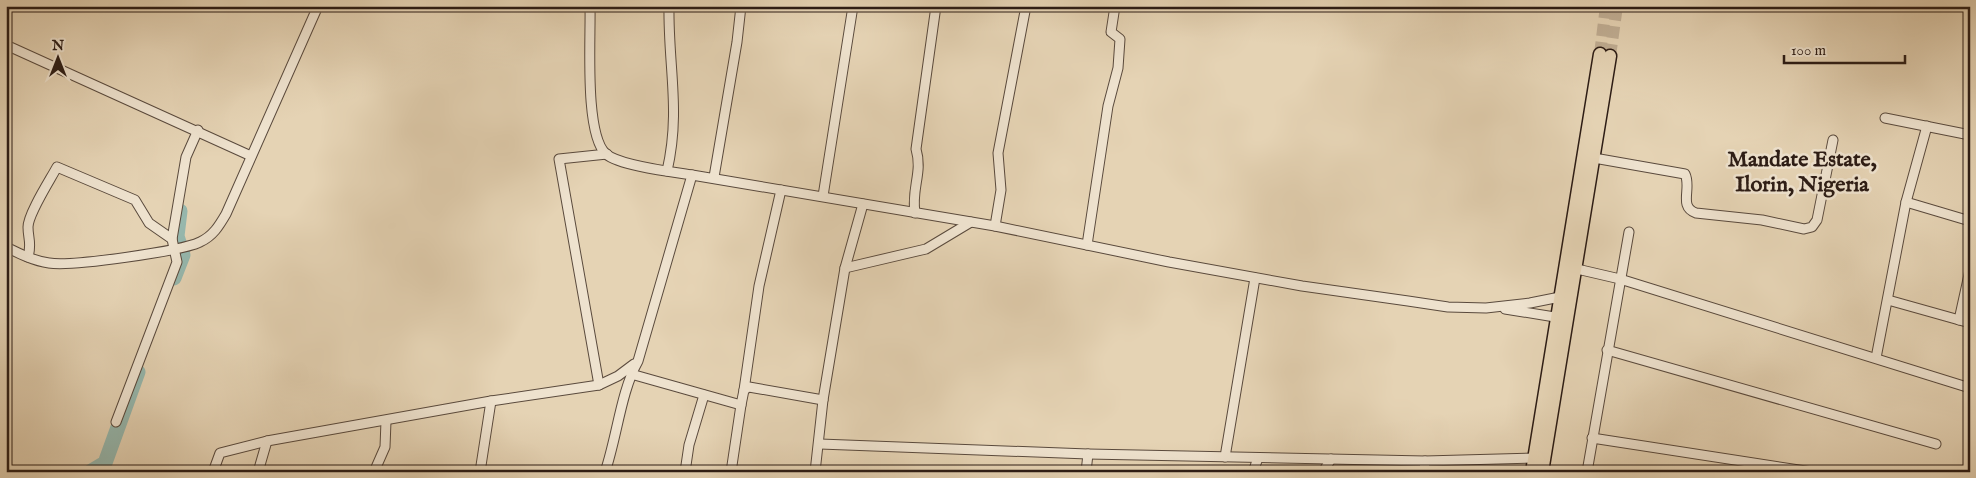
<svg xmlns="http://www.w3.org/2000/svg" width="1976" height="478" font-family="'IM FELL English',serif">
<style>
.lines{fill:none;stroke-linecap:round;stroke-linejoin:round}
.river{stroke:#96b8ae;stroke-width:15}
.primary-tunnel{stroke:#c0ae94;stroke-width:12;stroke-dasharray:12 6;stroke-linecap:butt}
.street-casing{stroke:#5a4a3d;stroke-width:11}
.primary-casing{stroke:#2c1c15;stroke-width:15}
.street{stroke:#eee2ce;stroke-width:9}
.primary{stroke:#e5d3b4;stroke-width:12}
.labels{text-anchor:middle;dominant-baseline:central;stroke-width:5;stroke-linejoin:round;paint-order:stroke}
.district-label{font-size:22px;font-weight:bold;fill:#2c1c15;stroke:#eee2ce}
</style>
<rect width="100%" height="100%" fill="#e5d3b4"/>
<filter id="stains"><feTurbulence type="fractalNoise" baseFrequency=".004" numOctaves="4"/><feColorMatrix values="0 0 0 0 .2 0 0 0 0 .09 0 0 0 0 .02 0 0 0 .5 -.17"/></filter>
<radialGradient id="worn" r=".72"><stop offset=".6" stop-color="#630" stop-opacity="0"/><stop offset="1" stop-color="#630" stop-opacity=".3"/></radialGradient>
<g class="lines">
<g class="river">
<path d="M 174,278 L 183,255 L 177,236 L 180,211"/>
<path d="M 90,472 L 105,463 L 138,372"/>
</g>
<g class="primary-tunnel">
<path d="M 1600,54 L 1606,6"/>
<path d="M 1610,56 L 1617,6"/>
</g>
<g class="street-casing">
<g id="street">
<path d="M 590,6 C 591,37 584,134 606,154 C 620,166 673,172 692,175"/>
<path d="M 6,45 L 251,156"/>
<path d="M 1885,118 L 1970,135"/>
<path d="M 1594,158 L 1685,174 C 1692,188 1678,207 1696,213 L 1762,220 L 1804,229 L 1812,227 L 1817,220 L 1833,140"/>
<path d="M 667,171 C 681,111 668,66 669,6"/>
<path d="M 714,177 L 737,42 L 741,6"/>
<path d="M 823,196 L 853,6"/>
<path d="M 1906,202 L 1970,221"/>
<path d="M 915,213 C 911,188 923,173 916,149 L 936,6"/>
<path d="M 995,226 L 1001,190 L 998,153 L 1026,6"/>
<path d="M 172,239 L 186,157 L 198,130"/>
<path d="M 1087,245 L 1108,106 L 1118,68 L 1120,39 L 1111,32 L 1115,6"/>
<path d="M 6,247 C 20,254 34,261 49,263 C 70,267 182,251 200,242 C 213,236 219,226 226,214 L 318,6"/>
<path d="M 28,257 C 32,243 28,239 28,227 C 28,214 50,180 57,167 L 135,200 L 149,223 L 172,239 L 177,262 L 116,422"/>
<path d="M 845,268 L 926,249 L 971,222"/>
<path d="M 1577,269 L 1620,279 L 1970,388"/>
<path d="M 1888,300 L 1970,323"/>
<path d="M 1505,309 L 1561,318"/>
<path d="M 1959,320 L 1970,270"/>
<path d="M 1607,350 L 1936,444"/>
<path d="M 1876,358 L 1906,202 L 1927,126"/>
<path d="M 631,374 L 741,405 L 744,390 L 749,387 L 823,400"/>
<path d="M 599,385 L 559,159 L 607,154"/>
<path d="M 744,390 L 759,286 L 781,190"/>
<path d="M 1592,438 L 1812,472"/>
<path d="M 820,444 L 1088,454 L 1425,461 L 1538,458"/>
<path d="M 1225,457 L 1255,278"/>
<path d="M 213,472 L 220,453 L 267,441 L 491,401 L 599,385 L 618,376 L 634,364"/>
<path d="M 258,472 L 267,441"/>
<path d="M 374,472 L 385,447 L 386,421"/>
<path d="M 480,472 L 491,401"/>
<path d="M 605,472 C 617,437 621,391 638,361 L 692,175 L 995,226 L 1169,262 L 1302,286 L 1408,301 L 1448,307 L 1486,308 L 1530,303 L 1560,297"/>
<path d="M 685,472 L 689,445 L 704,395"/>
<path d="M 731,472 L 741,405"/>
<path d="M 815,472 L 823,400 L 845,268 L 863,204"/>
<path d="M 1086,472 L 1088,454"/>
<path d="M 1253,472 L 1258,458"/>
<path d="M 1323,472 L 1331,459"/>
<path d="M 1424,472 L 1425,461"/>
<path d="M 1587,472 L 1629,232"/>
</g>
</g>
<g class="primary-casing">
<g id="primary">
<path d="M 1532,472 L 1600,54"/>
<path d="M 1542,472 L 1610,56"/>
</g>
</g>
<use href="#street" class="street"/>
<use href="#primary" class="primary"/>
</g>
<g class="labels">
<g class="district-label">
<text x="1802" y="160">Mandate Estate,<tspan x="1802" dy="25">Ilorin, Nigeria</tspan></text>
</g>
</g>
<rect width="1976" height="478" fill="none" stroke="#e5d3b4" stroke-width="25"/>
<rect x="8" y="8" width="1961" height="463" fill="none" stroke="#2c1c15" stroke-width="2.5"/>
<rect x="12" y="12" width="1951" height="453" fill="none" stroke="#2c1c15"/>
<g transform="translate(58 58)" stroke="#eee2ce" stroke-width="4" paint-order="stroke">
<path d="M0-4L9 19L0 12L-9 19Z" fill="#2c1c15"/>
<text y="-8" font-size="14" font-weight="bold" text-anchor="middle" fill="#2c1c15">N</text>
</g>
<path d="M1784 55v8h121v-8" fill="none" stroke="#2c1c15" stroke-width="2.5"/>
<text x="1791" y="55" font-size="15" fill="#2c1c15" stroke="#eee2ce" stroke-width="4" paint-order="stroke">100 m</text>
<rect width="100%" height="100%" filter="url(#stains)"/>
<rect width="100%" height="100%" fill="url(#worn)"/>
</svg>
